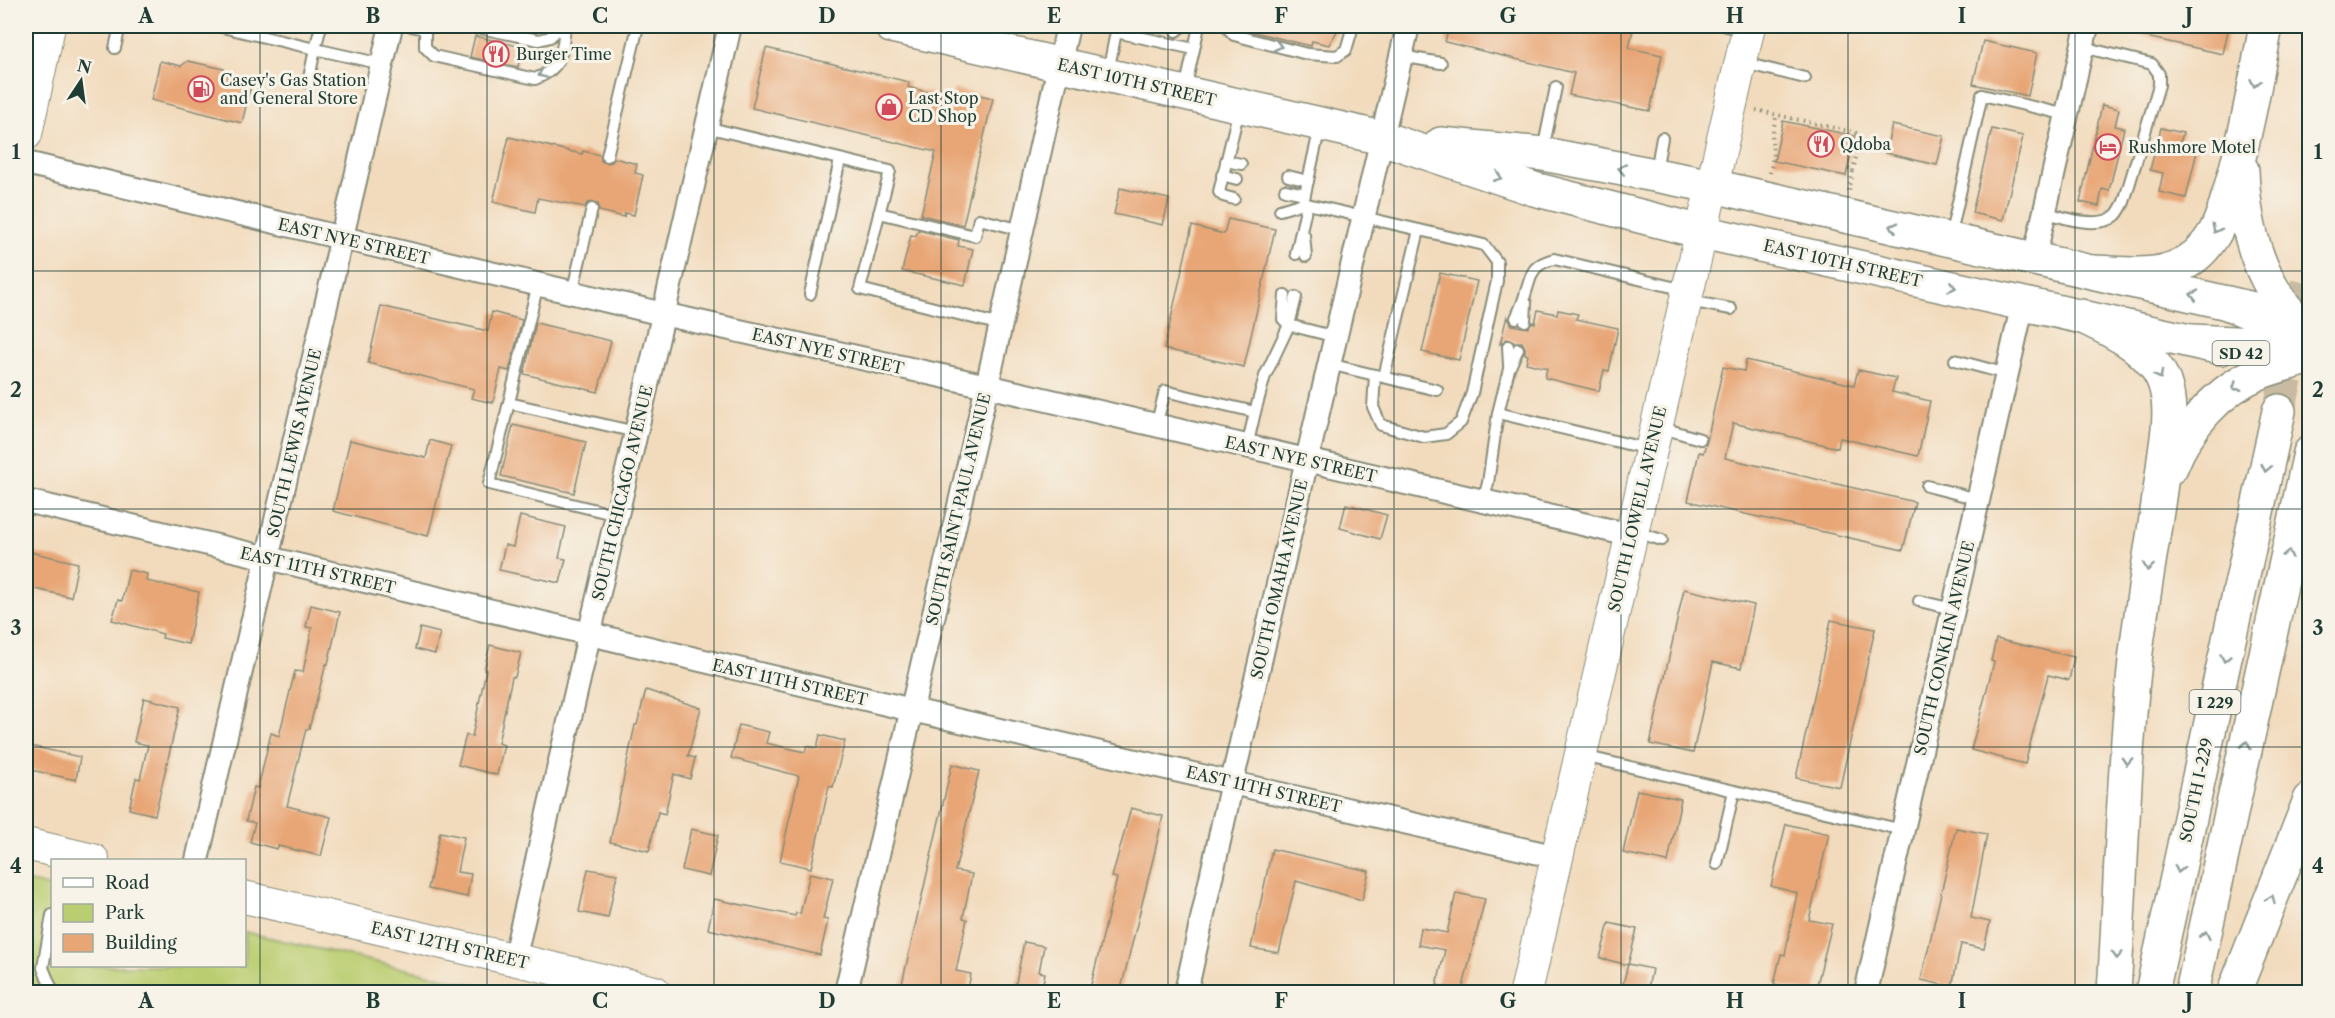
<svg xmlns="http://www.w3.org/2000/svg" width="2335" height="1018" font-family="'Libre Caslon Text',serif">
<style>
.green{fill:#bacd70;stroke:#6c8552;stroke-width:1.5}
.building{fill:#e8a676}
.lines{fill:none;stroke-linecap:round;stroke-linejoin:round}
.highway-tunnel{stroke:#c8bba2;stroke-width:33;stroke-dasharray:33 16;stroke-linecap:butt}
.lane-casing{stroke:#888c78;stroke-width:14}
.street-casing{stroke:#888c78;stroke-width:26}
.secondary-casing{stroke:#888c78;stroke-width:34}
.primary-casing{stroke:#888c78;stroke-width:36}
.highway-casing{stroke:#888c78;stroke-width:36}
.path{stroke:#888c78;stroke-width:4;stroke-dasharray:1.5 4.5;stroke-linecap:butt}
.lane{stroke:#fff;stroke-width:10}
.street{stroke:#fff;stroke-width:22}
.secondary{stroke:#fff;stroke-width:32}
.primary{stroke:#fff;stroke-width:33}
.highway{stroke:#fff;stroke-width:33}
.oneway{stroke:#8f9e9a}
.grid{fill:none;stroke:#1f3d34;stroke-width:1.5;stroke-opacity:0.55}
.labels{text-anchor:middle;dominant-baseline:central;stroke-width:6;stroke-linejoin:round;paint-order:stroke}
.shield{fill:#f7f3e8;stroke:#60746a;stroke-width:1.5}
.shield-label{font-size:15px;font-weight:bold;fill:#1f3d34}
.poi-label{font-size:16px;fill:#1f3d34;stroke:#f7f3e8;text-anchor:start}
.street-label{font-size:16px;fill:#1f3d34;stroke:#f7f3e8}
.neatline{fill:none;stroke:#1f3d34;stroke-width:2}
.grid-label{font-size:20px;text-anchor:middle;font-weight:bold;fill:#1f3d34}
</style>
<rect width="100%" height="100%" fill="#f7f3e8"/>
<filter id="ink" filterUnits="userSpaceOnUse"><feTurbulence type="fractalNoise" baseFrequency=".0167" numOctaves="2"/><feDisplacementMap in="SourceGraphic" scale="12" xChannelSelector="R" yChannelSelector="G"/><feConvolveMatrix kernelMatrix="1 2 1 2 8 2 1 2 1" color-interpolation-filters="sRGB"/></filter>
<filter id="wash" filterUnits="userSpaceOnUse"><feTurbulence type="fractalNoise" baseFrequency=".008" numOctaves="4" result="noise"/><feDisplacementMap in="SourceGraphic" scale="24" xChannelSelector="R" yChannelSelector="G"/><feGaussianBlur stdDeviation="1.35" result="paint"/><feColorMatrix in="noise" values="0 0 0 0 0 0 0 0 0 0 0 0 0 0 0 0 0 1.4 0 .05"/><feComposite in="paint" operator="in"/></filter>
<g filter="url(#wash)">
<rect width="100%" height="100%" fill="#f2dbbd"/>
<path class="green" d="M 26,881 L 52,887 L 52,966 L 244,966 L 245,932 L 506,992 L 26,992 Z"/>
<g id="blocks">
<g class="building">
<path d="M 1255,26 L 1340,26 L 1329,45 L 1312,41 L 1311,46 L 1254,32 Z"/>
<path d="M 1449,26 L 1615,26 L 1633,29 L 1629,48 L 1662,55 L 1650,111 L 1569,95 L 1574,73 L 1445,42 Z"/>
<path d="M 2129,26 L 2229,26 L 2223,54 L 2128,33 Z"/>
<path d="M 475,36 L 522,47 L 518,67 L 470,57 Z"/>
<path d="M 1983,41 L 2037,53 L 2028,96 L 1973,84 Z"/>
<path d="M 766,48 L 909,82 L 908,87 L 951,98 L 954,89 L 993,98 L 963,225 L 921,215 L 936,152 L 752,108 Z"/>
<path d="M 160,61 L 181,66 L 188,61 L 224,69 L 231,79 L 251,85 L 242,123 L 151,100 Z"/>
<path d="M 2102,105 L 2119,109 L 2115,126 L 2124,128 L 2109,191 L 2102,189 L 2099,206 L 2080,202 Z"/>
<path d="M 1783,121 L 1855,136 L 1846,176 L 1774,161 Z"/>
<path d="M 1892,125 L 1944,136 L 1937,165 L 1885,153 Z"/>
<path d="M 2161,128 L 2183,133 L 2180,143 L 2198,147 L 2186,198 L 2159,192 L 2163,173 L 2150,170 Z"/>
<path d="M 1992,129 L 2023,136 L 2003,220 L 1972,213 Z"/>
<path d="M 509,137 L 582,154 L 583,151 L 600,155 L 601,161 L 606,163 L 612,162 L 614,158 L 637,164 L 635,173 L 643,175 L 634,215 L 625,213 L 624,217 L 599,211 L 598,204 L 593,202 L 587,203 L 585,207 L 538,198 L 535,212 L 493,202 Z"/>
<path d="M 1120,188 L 1169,199 L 1163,225 L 1114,214 Z"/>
<path d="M 1228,219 L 1275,229 L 1244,367 L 1164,349 L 1192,226 L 1224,234 Z"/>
<path d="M 918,230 L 959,240 L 958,246 L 973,249 L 965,285 L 902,271 L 911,235 L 916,236 Z"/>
<path d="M 1440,273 L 1477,281 L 1459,360 L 1422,352 Z"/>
<path d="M 381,306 L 488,331 L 492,312 L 522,320 L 509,371 L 501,369 L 493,403 L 471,398 L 474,389 L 368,363 Z"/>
<path d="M 1538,310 L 1557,314 L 1558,310 L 1578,314 L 1576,319 L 1618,328 L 1609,371 L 1604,370 L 1599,391 L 1545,378 L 1547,368 L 1526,363 L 1528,355 L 1525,354 L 1525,348 L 1522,342 L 1515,342 L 1507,339 L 1500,344 L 1507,316 L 1512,325 L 1528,328 L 1532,322 L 1535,323 Z"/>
<path d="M 536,323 L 611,341 L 598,392 L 524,374 Z"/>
<path d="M 1746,360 L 1854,385 L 1858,370 L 1896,378 L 1892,392 L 1930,401 L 1918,456 L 1840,438 L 1838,448 L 1733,423 L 1725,458 L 1915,502 L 1903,550 L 1688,501 L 1699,452 L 1703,453 L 1707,441 L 1723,367 L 1744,371 Z"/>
<path d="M 513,425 L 586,442 L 574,493 L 501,476 Z"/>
<path d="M 350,440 L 426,458 L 430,440 L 451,446 L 428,536 L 333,511 Z"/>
<path d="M 1346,504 L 1387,515 L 1380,539 L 1340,528 Z"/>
<path d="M 520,516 L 566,527 L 559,558 L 566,559 L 560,583 L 499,570 L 505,545 L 513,547 Z"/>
<path d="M 26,551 L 78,563 L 71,597 L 26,587 Z"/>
<path d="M 129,570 L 147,574 L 146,581 L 199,592 L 188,644 L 162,638 L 163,634 L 112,620 L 118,600 L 122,601 Z"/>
<path d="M 1684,589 L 1754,605 L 1741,668 L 1713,662 L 1693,753 L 1650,744 Z"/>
<path d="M 311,605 L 340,612 L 328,664 L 326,664 L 309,729 L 306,729 L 287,806 L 331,817 L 321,856 L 278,846 L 277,849 L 250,842 L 255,823 L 246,821 L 254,787 L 258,788 L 271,733 L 279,736 L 295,671 L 303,672 L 312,628 L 306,627 Z"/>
<path d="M 1831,620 L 1875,629 L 1840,787 L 1796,778 Z"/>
<path d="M 420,628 L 440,633 L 435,654 L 415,649 Z"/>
<path d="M 1996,639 L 2074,657 L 2069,680 L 2048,675 L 2025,764 L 1971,750 L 1994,662 L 1991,661 Z"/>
<path d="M 490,645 L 521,653 L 515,677 L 512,677 L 498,743 L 504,745 L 497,775 L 458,765 L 466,735 L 472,737 L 486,670 L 484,670 Z"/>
<path d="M 646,690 L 701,708 L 688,756 L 695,758 L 690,779 L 674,774 L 665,814 L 658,812 L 649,851 L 610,842 L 635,725 L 637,725 Z"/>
<path d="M 144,698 L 180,707 L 155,815 L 129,809 L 136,778 L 140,779 L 148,745 L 134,742 Z"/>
<path d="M 739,725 L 769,732 L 766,743 L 805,752 L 807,746 L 817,748 L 820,735 L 845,741 L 833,787 L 829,786 L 811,868 L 780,861 L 799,776 L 731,758 Z"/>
<path d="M 26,745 L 80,757 L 76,780 L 26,769 Z"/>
<path d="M 952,764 L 979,771 L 955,871 L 972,874 L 963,918 L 967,919 L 956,971 L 971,974 L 967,993 L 923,993 L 901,988 Z"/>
<path d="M 1637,790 L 1681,799 L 1668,862 L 1623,853 Z"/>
<path d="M 1131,808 L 1163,816 L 1154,855 L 1120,993 L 1089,993 L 1117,878 L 1112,877 Z"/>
<path d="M 1786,824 L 1829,834 L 1809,920 L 1832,924 L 1815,993 L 1774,984 L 1781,954 L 1785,955 L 1797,893 L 1771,886 Z"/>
<path d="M 1956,828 L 1987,834 L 1971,918 L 1990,922 L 1984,949 L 1961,944 L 1952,987 L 1921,980 Z"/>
<path d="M 691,829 L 718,835 L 709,876 L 682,870 Z"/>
<path d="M 440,832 L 464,837 L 457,872 L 471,874 L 467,897 L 428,889 Z"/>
<path d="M 1272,849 L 1369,871 L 1362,900 L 1296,881 L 1279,953 L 1251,948 Z"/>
<path d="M 588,869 L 617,874 L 608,918 L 579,912 Z"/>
<path d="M 810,873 L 833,878 L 823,919 L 828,920 L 820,955 L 708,929 L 714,899 L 795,916 L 796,913 L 800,914 Z"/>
<path d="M 1456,893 L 1485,899 L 1462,991 L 1437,985 L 1445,950 L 1418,945 L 1421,928 L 1447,933 Z"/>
<path d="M 1609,923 L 1637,929 L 1628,965 L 1600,958 Z"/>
<path d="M 1024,942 L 1044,946 L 1039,972 L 1045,973 L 1041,993 L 1014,993 Z"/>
<path d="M 1628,964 L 1652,969 L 1647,993 L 1621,993 Z"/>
</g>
</g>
</g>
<g filter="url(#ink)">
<use href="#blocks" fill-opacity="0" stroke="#888c78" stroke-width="1.5"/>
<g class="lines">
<path class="highway-tunnel" d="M 2279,411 L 2310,272"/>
<g class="lane-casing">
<g id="lane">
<path d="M 218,26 L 315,49 L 308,83"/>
<path d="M 321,26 L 315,49 L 382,64"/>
<path d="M 411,26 L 425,29 L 435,26"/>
<path d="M 470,26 L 539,40 L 550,37 L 561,26"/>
<path d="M 1226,26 L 1234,35 L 1307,54 L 1337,56 L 1346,50 L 1353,26"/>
<path d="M 1726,26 L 1744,30"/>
<path d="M 425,29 L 425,47 L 434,56 L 535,79 C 563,68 562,53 565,26"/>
<path d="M 1176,31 L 1182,26"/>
<path d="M 115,48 L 120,26"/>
<path d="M 1194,49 L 1199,26"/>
<path d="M 1401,56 L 1441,63"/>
<path d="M 1744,63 L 1805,78"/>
<path d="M 1108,72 L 1116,32 L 1194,49 L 1185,90"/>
<path d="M 706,127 L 890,171 L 860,289 L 1001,325"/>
<path d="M 1320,127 L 1303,203 L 1484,245 L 1497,262 L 1497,281 L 1472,393 L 1461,422 L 1446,434 L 1424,437 L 1381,425 L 1373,407 L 1375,375"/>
<path d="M 1543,150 L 1556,87"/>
<path d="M 607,156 L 638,26"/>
<path d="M 1226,161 L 1241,164"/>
<path d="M 1656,171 L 1662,138"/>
<path d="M 1222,175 L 1237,179"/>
<path d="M 1288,176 L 1308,181"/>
<path d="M 1285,190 L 1305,194"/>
<path d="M 1234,199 L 1223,196 L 1219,192 L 1239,109"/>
<path d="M 1280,210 L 1303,203"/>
<path d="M 2045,212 C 2063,218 2100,230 2116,215 C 2119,212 2122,206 2124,202 L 2159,85 L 2159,74 L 2152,64 L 2082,47"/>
<path d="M 879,213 L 975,236 L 979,219 L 1022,230"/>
<path d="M 1304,235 L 1306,256"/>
<path d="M 1950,238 L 1982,95 L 2067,115"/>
<path d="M 1296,254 L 1307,204"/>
<path d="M 538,284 L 489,484 L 617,515"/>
<path d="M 572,293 L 592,209"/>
<path d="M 810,294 L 840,160"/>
<path d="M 1285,295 L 1283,319 L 1289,325 L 1336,337"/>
<path d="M 1689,301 L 1731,309"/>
<path d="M 1516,318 C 1519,311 1523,303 1525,295 C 1532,275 1530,265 1554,259 L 1685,290"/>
<path d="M 1525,321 L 1526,303"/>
<path d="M 1508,346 L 1509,365"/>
<path d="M 1518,349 L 1509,369 L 1498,413 L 1648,449"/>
<path d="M 1955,360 L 2007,374"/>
<path d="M 1329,364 L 1437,390"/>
<path d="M 1384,377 L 1419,230"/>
<path d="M 509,403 L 636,432"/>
<path d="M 1255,412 L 1265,376 L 1289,325 L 1296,297"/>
<path d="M 1156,426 L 1165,391 L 1255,412 L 1247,447"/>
<path d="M 1659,427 L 1700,439"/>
<path d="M 1927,486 L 1978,499"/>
<path d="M 1483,501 L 1488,483 L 1498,413"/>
<path d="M 1635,532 L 1662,540"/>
<path d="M 1919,601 L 1953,609"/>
<path d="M 1583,756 L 1903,830"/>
<path d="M 1717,864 L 1734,791"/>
<path d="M 52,915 L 43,968 L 53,992"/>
</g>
</g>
<g class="street-casing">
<g id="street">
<path d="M 26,163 L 663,314 L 987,386 L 1630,535"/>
<path d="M 2034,259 L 2087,26"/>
<path d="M 26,501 L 912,710 L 1557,857"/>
<path d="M 197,860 L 391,26"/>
<path d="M 514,960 L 730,26"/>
<path d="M 846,992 L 987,386 L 1068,26"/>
<path d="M 1186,992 L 1232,782 L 1408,26"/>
<path d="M 1866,992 L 2023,303"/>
</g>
</g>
<g class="secondary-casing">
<g id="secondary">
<path d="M 26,134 L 49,26"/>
<path d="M 26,844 L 93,860"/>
<path d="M 244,897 L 655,992"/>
<path d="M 1526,992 L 1749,26"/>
</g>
</g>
<g class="primary-casing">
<g id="primary">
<path d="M 891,26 L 1382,138 L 1534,189 L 1702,232 L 2221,348"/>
<path d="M 1441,144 L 1543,154 L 1713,186 L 2254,309"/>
</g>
</g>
<g class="highway-casing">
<g id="highway">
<path d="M 2242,170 C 2244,228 2261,295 2310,331"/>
<path d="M 2095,272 C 2121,273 2152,278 2177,267 C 2192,261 2205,249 2214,234 C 2223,219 2227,200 2232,183 C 2247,131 2256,78 2266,26"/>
<path d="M 2081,316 C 2111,330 2151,348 2164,382 C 2174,409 2166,441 2163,468 C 2155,533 2142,597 2135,661 C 2123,771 2121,882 2114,992"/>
<path d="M 2192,341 L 2277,345 L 2306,338"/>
<path d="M 2171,467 C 2187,426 2219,389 2261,372 C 2277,366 2294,362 2310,357 C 2285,328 2262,317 2227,303"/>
<path d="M 2152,992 L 2279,411"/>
<path d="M 2192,992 L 2310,453"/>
<path d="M 2234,992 L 2310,800"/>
</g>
</g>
<g class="path">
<path d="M 1756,110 L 1861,134 L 1853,171"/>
<path d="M 1848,169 L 1853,171 L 1849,191"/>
<path d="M 1770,173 L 1773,157 L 1772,134 L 1777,114"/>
</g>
<use href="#lane" class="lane"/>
<use href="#street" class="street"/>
<use href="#secondary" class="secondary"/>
<use href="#primary" class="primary"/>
<use href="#highway" class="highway"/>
</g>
<defs><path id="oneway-chevron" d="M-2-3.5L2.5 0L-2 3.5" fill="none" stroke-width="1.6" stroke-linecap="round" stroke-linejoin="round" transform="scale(1.5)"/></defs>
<g class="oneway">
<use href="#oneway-chevron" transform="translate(1278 46) rotate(14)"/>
<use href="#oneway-chevron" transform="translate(542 74) rotate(156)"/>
<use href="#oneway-chevron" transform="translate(2255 83) rotate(101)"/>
<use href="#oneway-chevron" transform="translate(1622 169) rotate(-169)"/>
<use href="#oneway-chevron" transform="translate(1498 177) rotate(19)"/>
<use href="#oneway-chevron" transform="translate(1894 227) rotate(-167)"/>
<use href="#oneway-chevron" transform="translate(2216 229) rotate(117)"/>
<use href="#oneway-chevron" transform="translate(1952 287) rotate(13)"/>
<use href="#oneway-chevron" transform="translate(2194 295) rotate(-167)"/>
<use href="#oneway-chevron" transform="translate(2159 375) rotate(61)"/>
<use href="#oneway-chevron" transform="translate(2236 387) rotate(147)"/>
<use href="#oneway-chevron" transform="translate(2266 468) rotate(102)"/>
<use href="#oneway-chevron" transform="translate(2288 554) rotate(-78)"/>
<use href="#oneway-chevron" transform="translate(2148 567) rotate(99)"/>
<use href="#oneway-chevron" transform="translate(2225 658) rotate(102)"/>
<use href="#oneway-chevron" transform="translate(2246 745) rotate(-78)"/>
<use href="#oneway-chevron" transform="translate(2127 761) rotate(93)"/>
<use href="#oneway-chevron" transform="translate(2179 869) rotate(102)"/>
<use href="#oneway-chevron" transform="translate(2271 899) rotate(-68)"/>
<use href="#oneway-chevron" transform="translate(2205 935) rotate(-78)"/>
<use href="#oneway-chevron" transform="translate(2117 955) rotate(93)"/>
</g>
</g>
<path class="grid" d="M 260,26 L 260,992M 487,26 L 487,992M 714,26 L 714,992M 941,26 L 941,992M 1168,26 L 1168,992M 1394,26 L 1394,992M 1621,26 L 1621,992M 1848,26 L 1848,992M 2075,26 L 2075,992M 26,271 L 2310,271M 26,509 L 2310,509M 26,747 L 2310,747"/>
<defs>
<g id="restaurant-ring" transform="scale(1.35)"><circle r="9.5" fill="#f7f3e8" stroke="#d1495b" stroke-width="1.5"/><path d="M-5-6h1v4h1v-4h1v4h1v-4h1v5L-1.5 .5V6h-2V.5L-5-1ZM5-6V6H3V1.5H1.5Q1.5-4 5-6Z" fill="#d1495b"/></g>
<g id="fuel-ring" transform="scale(1.35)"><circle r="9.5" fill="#f7f3e8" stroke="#d1495b" stroke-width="1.5"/><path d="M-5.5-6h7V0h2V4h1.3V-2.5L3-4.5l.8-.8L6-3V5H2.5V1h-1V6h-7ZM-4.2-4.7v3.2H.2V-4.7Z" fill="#d1495b"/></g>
<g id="shop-ring" transform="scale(1.35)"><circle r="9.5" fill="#f7f3e8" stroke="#d1495b" stroke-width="1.5"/><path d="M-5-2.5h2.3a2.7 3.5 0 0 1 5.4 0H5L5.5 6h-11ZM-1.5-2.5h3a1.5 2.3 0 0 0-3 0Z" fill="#d1495b"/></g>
<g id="hotel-ring" transform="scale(1.35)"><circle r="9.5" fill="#f7f3e8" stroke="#d1495b" stroke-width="1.5"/><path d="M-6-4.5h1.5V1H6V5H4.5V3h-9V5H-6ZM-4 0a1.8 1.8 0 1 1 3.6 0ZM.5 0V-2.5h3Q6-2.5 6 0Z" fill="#d1495b"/></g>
</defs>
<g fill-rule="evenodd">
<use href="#restaurant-ring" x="496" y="54"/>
<use href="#fuel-ring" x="201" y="89"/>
<use href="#shop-ring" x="889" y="107"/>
<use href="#restaurant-ring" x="1821" y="144"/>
<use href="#hotel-ring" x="2108" y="147"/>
</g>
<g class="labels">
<g class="shield">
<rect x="2212.5" y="341" width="57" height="24" rx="4.5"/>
<rect x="2189.5" y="690" width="51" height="24" rx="4.5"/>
</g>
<g class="shield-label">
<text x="2241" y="353">SD 42</text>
<text x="2215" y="702">I 229</text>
</g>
<g class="poi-label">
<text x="516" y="54">Burger Time</text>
<text x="220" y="80">Casey's Gas Station<tspan x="220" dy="18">and General Store</tspan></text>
<text x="908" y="98">Last Stop<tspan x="908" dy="18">CD Shop</tspan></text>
<text x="1840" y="144">Qdoba</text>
<text x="2128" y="147">Rushmore Motel</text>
</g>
<g class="street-label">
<text transform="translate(1137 82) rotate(13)">EAST 10TH STREET</text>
<text transform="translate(354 241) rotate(13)">EAST NYE STREET</text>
<text transform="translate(1843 263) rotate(13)">EAST 10TH STREET</text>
<text transform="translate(828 351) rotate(13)">EAST NYE STREET</text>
<text transform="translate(294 443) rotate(-77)">SOUTH LEWIS AVENUE</text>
<text transform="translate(1301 459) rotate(13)">EAST NYE STREET</text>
<text transform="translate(622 493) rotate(-77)">SOUTH CHICAGO AVENUE</text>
<text transform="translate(958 509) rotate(-77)">SOUTH SAINT PAUL AVENUE</text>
<text transform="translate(1637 509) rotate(-77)">SOUTH LOWELL AVENUE</text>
<text transform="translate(318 570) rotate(13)">EAST 11TH STREET</text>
<text transform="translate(1279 579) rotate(-77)">SOUTH OMAHA AVENUE</text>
<text transform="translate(1944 648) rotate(-77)">SOUTH CONKLIN AVENUE</text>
<text transform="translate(790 682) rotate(13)">EAST 11TH STREET</text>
<text transform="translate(1264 789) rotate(13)">EAST 11TH STREET</text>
<text transform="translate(2196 790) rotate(-78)">SOUTH I-229</text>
<text transform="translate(450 945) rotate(13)">EAST 12TH STREET</text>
</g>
</g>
<rect width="2335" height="1018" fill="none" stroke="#f7f3e8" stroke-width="66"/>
<rect x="51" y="859" width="195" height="108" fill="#f7f3e8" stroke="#a1aaa0" stroke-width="1.5"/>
<rect x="63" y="878" width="30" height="9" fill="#ffffff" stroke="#a1aaa0" stroke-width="1.5"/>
<text x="105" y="889" font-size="18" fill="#1f3d34">Road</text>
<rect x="63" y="904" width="30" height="18" fill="#bacd70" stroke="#a1aaa0" stroke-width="1.5"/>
<text x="105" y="919" font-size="18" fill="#1f3d34">Park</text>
<rect x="63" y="934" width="30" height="18" fill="#e8a676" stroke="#a1aaa0" stroke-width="1.5"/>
<text x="105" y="949" font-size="18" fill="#1f3d34">Building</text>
<g transform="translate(81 81) rotate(13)" stroke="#f7f3e8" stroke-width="4.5" paint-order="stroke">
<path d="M0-4.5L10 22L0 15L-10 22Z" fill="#1f3d34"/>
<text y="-9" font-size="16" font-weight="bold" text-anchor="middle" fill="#1f3d34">N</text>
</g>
<rect x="33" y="33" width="2269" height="952" class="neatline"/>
<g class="grid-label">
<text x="146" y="23">A</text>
<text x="373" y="23">B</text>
<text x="600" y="23">C</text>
<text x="827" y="23">D</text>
<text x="1054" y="23">E</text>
<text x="1281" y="23">F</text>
<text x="1508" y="23">G</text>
<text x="1735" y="23">H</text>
<text x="1962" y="23">I</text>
<text x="2189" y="23">J</text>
<text x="16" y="159">1</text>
<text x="2318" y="159">1</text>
<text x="16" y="397">2</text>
<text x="2318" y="397">2</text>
<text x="16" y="635">3</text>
<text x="2318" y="635">3</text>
<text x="16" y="873">4</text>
<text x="2318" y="873">4</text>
<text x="146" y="1008">A</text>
<text x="373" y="1008">B</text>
<text x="600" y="1008">C</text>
<text x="827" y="1008">D</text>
<text x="1054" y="1008">E</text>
<text x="1281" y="1008">F</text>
<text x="1508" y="1008">G</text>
<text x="1735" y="1008">H</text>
<text x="1962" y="1008">I</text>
<text x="2189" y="1008">J</text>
</g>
</svg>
